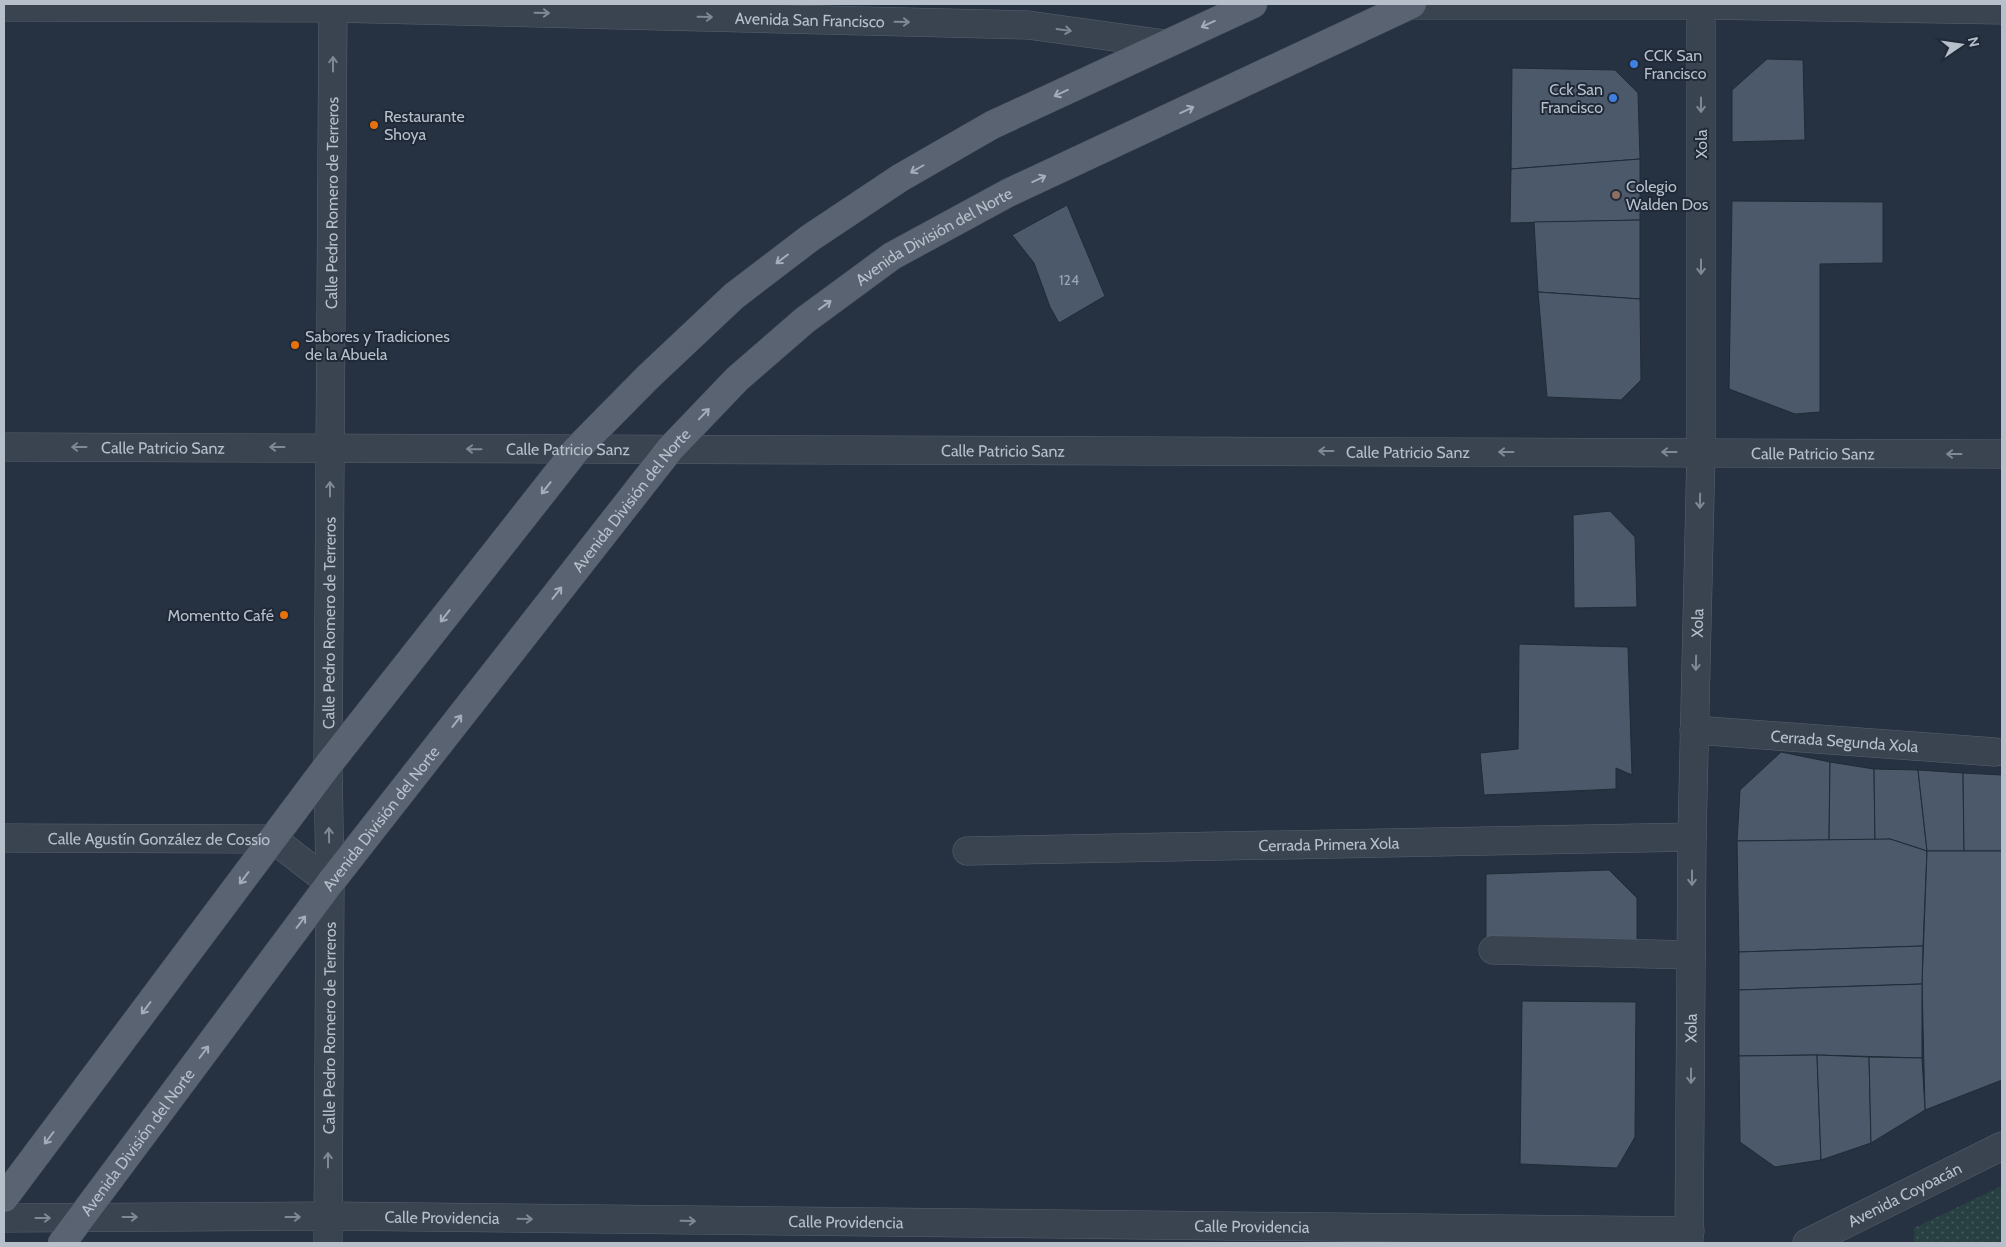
<svg xmlns="http://www.w3.org/2000/svg" width="2006" height="1247" font-family="Cabin,sans-serif">
<style>
.park{fill:url(#park-dots)}
.building{fill:#4c596a;stroke:#212b38}
.lines{fill:none;stroke-linecap:round;stroke-linejoin:round}
.minor-casing{stroke:#58626e;stroke-width:29}
.major-casing{stroke:#444d5a;stroke-width:29}
.minor{stroke:#3a4451;stroke-width:28}
.major{stroke:#596371;stroke-width:28}
.oneway{stroke:#7f8894}
.oneway2{stroke:#a4adb9}
.shop-dot{fill:#3f7fe0;stroke:#1f2937;stroke-width:2}
.food-dot{fill:#e8710a;stroke:#1f2937;stroke-width:2}
.education-dot{fill:#8d6e63;stroke:#1f2937;stroke-width:2}
.labels{text-anchor:middle;dominant-baseline:central;stroke-width:4;stroke-linejoin:round;paint-order:stroke}
.number-label{font-size:14px;fill:#9ca6b3}
.street-label{font-size:16px;fill:#b7bfcb;stroke:#1f2937}
.poi-label{font-size:16px;fill:#b7bfcb;stroke:#1f2937;text-anchor:start}
</style>
<defs>
<pattern id="park-dots" width="8" height="8" patternUnits="userSpaceOnUse" patternTransform="scale(1.25)"><rect width="8" height="8" fill="#284042"/><path d="M2 2h.1M6 6h.1" fill="none" stroke="#455a5c" stroke-width="1.8" stroke-linecap="round"/></pattern>
</defs>
<rect width="100%" height="100%" fill="#263241"/>
<path class="park" d="M 2002,1186 L 2002,1243 L 1914,1243 L 1914,1228 Z"/>
<g class="building">
<path d="M 1767,59 L 1803,60 L 1805,140 L 1732,142 L 1732,90 Z"/>
<path d="M 1512,68 L 1615,70 L 1638,93 L 1640,159 L 1511,169 Z"/>
<path d="M 1640,159 L 1640,220 L 1510,223 L 1511,169 Z"/>
<path d="M 1732,201 L 1883,202 L 1883,263 L 1820,264 L 1820,412 L 1795,414 L 1729,389 Z"/>
<path d="M 1067,205 L 1105,296 L 1059,323 L 1050,307 L 1034,263 L 1012,235 Z"/>
<path d="M 1640,220 L 1640,299 L 1538,292 L 1534,222 Z"/>
<path d="M 1538,292 L 1640,299 L 1641,380 L 1621,400 L 1547,397 Z"/>
<path d="M 1610,511 L 1635,537 L 1637,607 L 1574,608 L 1573,515 Z"/>
<path d="M 1519,644 L 1628,647 L 1632,775 L 1616,768 L 1616,789 L 1484,795 L 1480,753 L 1518,749 Z"/>
<path d="M 1781,752 L 1830,762 L 1829,840 L 1737,841 L 1740,790 Z"/>
<path d="M 1830,762 L 1874,769 L 1875,840 L 1829,840 Z"/>
<path d="M 1874,769 L 1918,770 L 1927,851 L 1890,839 L 1875,840 Z"/>
<path d="M 1918,770 L 1963,773 L 1964,851 L 1927,851 Z"/>
<path d="M 1963,773 L 2002,775 L 2002,851 L 1964,851 Z"/>
<path d="M 1890,839 L 1927,851 L 1923,946 L 1739,952 L 1737,841 Z"/>
<path d="M 1927,851 L 2002,851 L 2002,1080 L 1925,1110 L 1922,984 Z"/>
<path d="M 1609,870 L 1637,898 L 1637,943 L 1486,943 L 1486,874 Z"/>
<path d="M 1923,946 L 1922,984 L 1739,990 L 1739,952 Z"/>
<path d="M 1922,984 L 1922,1058 L 1817,1055 L 1739,1056 L 1739,990 Z"/>
<path d="M 1522,1001 L 1636,1002 L 1635,1137 L 1617,1168 L 1520,1164 Z"/>
<path d="M 1817,1055 L 1821,1160 L 1775,1167 L 1740,1142 L 1739,1056 Z"/>
<path d="M 1817,1055 L 1869,1057 L 1871,1143 L 1821,1160 Z"/>
<path d="M 1869,1057 L 1922,1058 L 1925,1110 L 1871,1143 Z"/>
</g>
<g class="lines">
<g class="minor-casing">
<g id="minor">
<path d="M 1409,5 L 1701,5 L 2002,10"/>
<path id="s1" d="M 4,7 L 333,8 L 1028,25 L 1165,44"/>
<path id="s2" d="M 4,447 L 2002,454"/>
<path id="s3" d="M 1694,730 L 1995,752"/>
<path id="s4" d="M 4,838 L 273,839 L 330,883"/>
<path id="s5" d="M 967,851 L 1692,837"/>
<path d="M 1493,950 L 1691,955"/>
<path id="s6" d="M 4,1218 L 328,1216 L 1690,1231"/>
<path id="s7" d="M 328,1243 L 330,883 L 328,765 L 333,4"/>
<path id="s8" d="M 1689,1243 L 1692,837 L 1701,452 L 1701,4"/>
<path id="s9" d="M 1807,1243 L 2002,1146"/>
</g>
</g>
<g class="major-casing">
<g id="major">
<path d="M 4,1198 L 328,765 L 576,450 L 648,377 L 734,296 L 810,238 L 900,178 L 992,125 L 1253,4"/>
<path id="s10" d="M 62,1243 L 330,883 L 670,449 L 737,379 L 805,320 L 892,256 L 1008,193 L 1412,4"/>
</g>
</g>
<use href="#minor" class="minor"/>
<use href="#major" class="major"/>
</g>
<defs><path id="oneway-shaft" d="M-6 0H5M1.5-3L5.5 0L1.5 3" fill="none" stroke-width="1.6" stroke-linecap="round" stroke-linejoin="round" transform="scale(1.25)"/></defs>
<g class="oneway">
<use href="#oneway-shaft" transform="translate(542 13) rotate(1)"/>
<use href="#oneway-shaft" transform="translate(705 17) rotate(1)"/>
<use href="#oneway-shaft" transform="translate(902 22) rotate(1)"/>
<use href="#oneway-shaft" transform="translate(1064 30) rotate(8)"/>
<use href="#oneway-shaft" transform="translate(333 64) rotate(-90)"/>
<use href="#oneway-shaft" transform="translate(1701 105) rotate(90)"/>
<use href="#oneway-shaft" transform="translate(1701 267) rotate(90)"/>
<use href="#oneway-shaft" transform="translate(79 447) rotate(-180)"/>
<use href="#oneway-shaft" transform="translate(277 447) rotate(-180)"/>
<use href="#oneway-shaft" transform="translate(474 449) rotate(-179)"/>
<use href="#oneway-shaft" transform="translate(1326 451) rotate(-180)"/>
<use href="#oneway-shaft" transform="translate(1506 452) rotate(-180)"/>
<use href="#oneway-shaft" transform="translate(1669 452) rotate(-180)"/>
<use href="#oneway-shaft" transform="translate(1954 454) rotate(-180)"/>
<use href="#oneway-shaft" transform="translate(330 489) rotate(-90)"/>
<use href="#oneway-shaft" transform="translate(1700 501) rotate(91)"/>
<use href="#oneway-shaft" transform="translate(1696 663) rotate(91)"/>
<use href="#oneway-shaft" transform="translate(329 835) rotate(-91)"/>
<use href="#oneway-shaft" transform="translate(1692 878) rotate(90)"/>
<use href="#oneway-shaft" transform="translate(1691 1076) rotate(90)"/>
<use href="#oneway-shaft" transform="translate(328 1160) rotate(-90)"/>
<use href="#oneway-shaft" transform="translate(130 1217)"/>
<use href="#oneway-shaft" transform="translate(293 1217)"/>
<use href="#oneway-shaft" transform="translate(43 1218)"/>
<use href="#oneway-shaft" transform="translate(525 1219) rotate(1)"/>
<use href="#oneway-shaft" transform="translate(688 1221) rotate(1)"/>
</g>
<g class="oneway2">
<use href="#oneway-shaft" transform="translate(1208 24) rotate(155)"/>
<use href="#oneway-shaft" transform="translate(1061 93) rotate(155)"/>
<use href="#oneway-shaft" transform="translate(1187 110) rotate(-25)"/>
<use href="#oneway-shaft" transform="translate(917 169) rotate(150)"/>
<use href="#oneway-shaft" transform="translate(1039 179) rotate(-25)"/>
<use href="#oneway-shaft" transform="translate(782 259) rotate(143)"/>
<use href="#oneway-shaft" transform="translate(825 305) rotate(-36)"/>
<use href="#oneway-shaft" transform="translate(704 414) rotate(-46)"/>
<use href="#oneway-shaft" transform="translate(546 488) rotate(128)"/>
<use href="#oneway-shaft" transform="translate(557 593) rotate(-52)"/>
<use href="#oneway-shaft" transform="translate(445 616) rotate(128)"/>
<use href="#oneway-shaft" transform="translate(457 721) rotate(-52)"/>
<use href="#oneway-shaft" transform="translate(244 878) rotate(127)"/>
<use href="#oneway-shaft" transform="translate(301 922) rotate(-53)"/>
<use href="#oneway-shaft" transform="translate(146 1008) rotate(127)"/>
<use href="#oneway-shaft" transform="translate(204 1052) rotate(-53)"/>
<use href="#oneway-shaft" transform="translate(49 1138) rotate(127)"/>
</g>
<g class="shop-dot">
<circle cx="1634" cy="64" r="5"/>
<circle cx="1613" cy="98" r="5"/>
</g>
<g class="food-dot">
<circle cx="374" cy="125" r="5"/>
<circle cx="295" cy="345" r="5"/>
<circle cx="284" cy="615" r="5"/>
</g>
<circle class="education-dot" cx="1616" cy="195" r="5"/>
<g class="labels">
<g class="number-label">
<text x="1069" y="280">124</text>
</g>
<g class="street-label">
<text stroke="none"><textPath href="#s1" startOffset="806">Avenida San Francisco</textPath></text>
<text transform="translate(1701 144) rotate(-90)">Xola</text>
<text stroke="none"><textPath href="#s7" startOffset="1040">Calle Pedro Romero de Terreros</textPath></text>
<text stroke="none"><textPath href="#s10" startOffset="1341">Avenida División del Norte</textPath></text>
<text stroke="none"><textPath href="#s2" startOffset="159">Calle Patricio Sanz</textPath></text>
<text stroke="none"><textPath href="#s2" startOffset="564">Calle Patricio Sanz</textPath></text>
<text stroke="none"><textPath href="#s2" startOffset="999">Calle Patricio Sanz</textPath></text>
<text stroke="none"><textPath href="#s2" startOffset="1404">Calle Patricio Sanz</textPath></text>
<text stroke="none"><textPath href="#s2" startOffset="1809">Calle Patricio Sanz</textPath></text>
<text stroke="none"><textPath href="#s10" startOffset="936">Avenida División del Norte</textPath></text>
<text stroke="none"><textPath href="#s7" startOffset="620">Calle Pedro Romero de Terreros</textPath></text>
<text stroke="none"><textPath href="#s8" startOffset="620">Xola</textPath></text>
<text stroke="none"><textPath href="#s3" startOffset="151">Cerrada Segunda Xola</textPath></text>
<text stroke="none"><textPath href="#s10" startOffset="531">Avenida División del Norte</textPath></text>
<text stroke="none"><textPath href="#s4" startOffset="155">Calle Agustín González de Cossío</textPath></text>
<text stroke="none"><textPath href="#s5" startOffset="362">Cerrada Primera Xola</textPath></text>
<text stroke="none"><textPath href="#s7" startOffset="215">Calle Pedro Romero de Terreros</textPath></text>
<text stroke="none"><textPath href="#s8" startOffset="215">Xola</textPath></text>
<text stroke="none"><textPath href="#s10" startOffset="126">Avenida División del Norte</textPath></text>
<text stroke="none"><textPath href="#s9" startOffset="109">Avenida Coyoacán</textPath></text>
<text stroke="none"><textPath href="#s6" startOffset="438">Calle Providencia</textPath></text>
<text stroke="none"><textPath href="#s6" startOffset="842">Calle Providencia</textPath></text>
<text stroke="none"><textPath href="#s6" startOffset="1248">Calle Providencia</textPath></text>
</g>
<g class="poi-label">
<text x="1644" y="55">CCK San<tspan x="1644" dy="18">Francisco</tspan></text>
<text x="1603" y="89" text-anchor="end">Cck San<tspan x="1603" dy="18">Francisco</tspan></text>
<text x="384" y="116">Restaurante<tspan x="384" dy="18">Shoya</tspan></text>
<text x="1626" y="186">Colegio<tspan x="1626" dy="18">Walden Dos</tspan></text>
<text x="305" y="336">Sabores y Tradiciones<tspan x="305" dy="18">de la Abuela</tspan></text>
<text x="274" y="615" text-anchor="end">Momentto Café</text>
</g>
</g>
<rect width="2006" height="1247" fill="none" stroke="#b7bfcb" stroke-width="10"/>
<g transform="translate(1961 45) rotate(77)" stroke="#1f2937" stroke-width="4" paint-order="stroke">
<path d="M0-4L9 19L0 12L-9 19Z" fill="#b7bfcb"/>
<text y="-8" font-size="14" font-weight="bold" text-anchor="middle" fill="#b7bfcb">N</text>
</g>
</svg>
